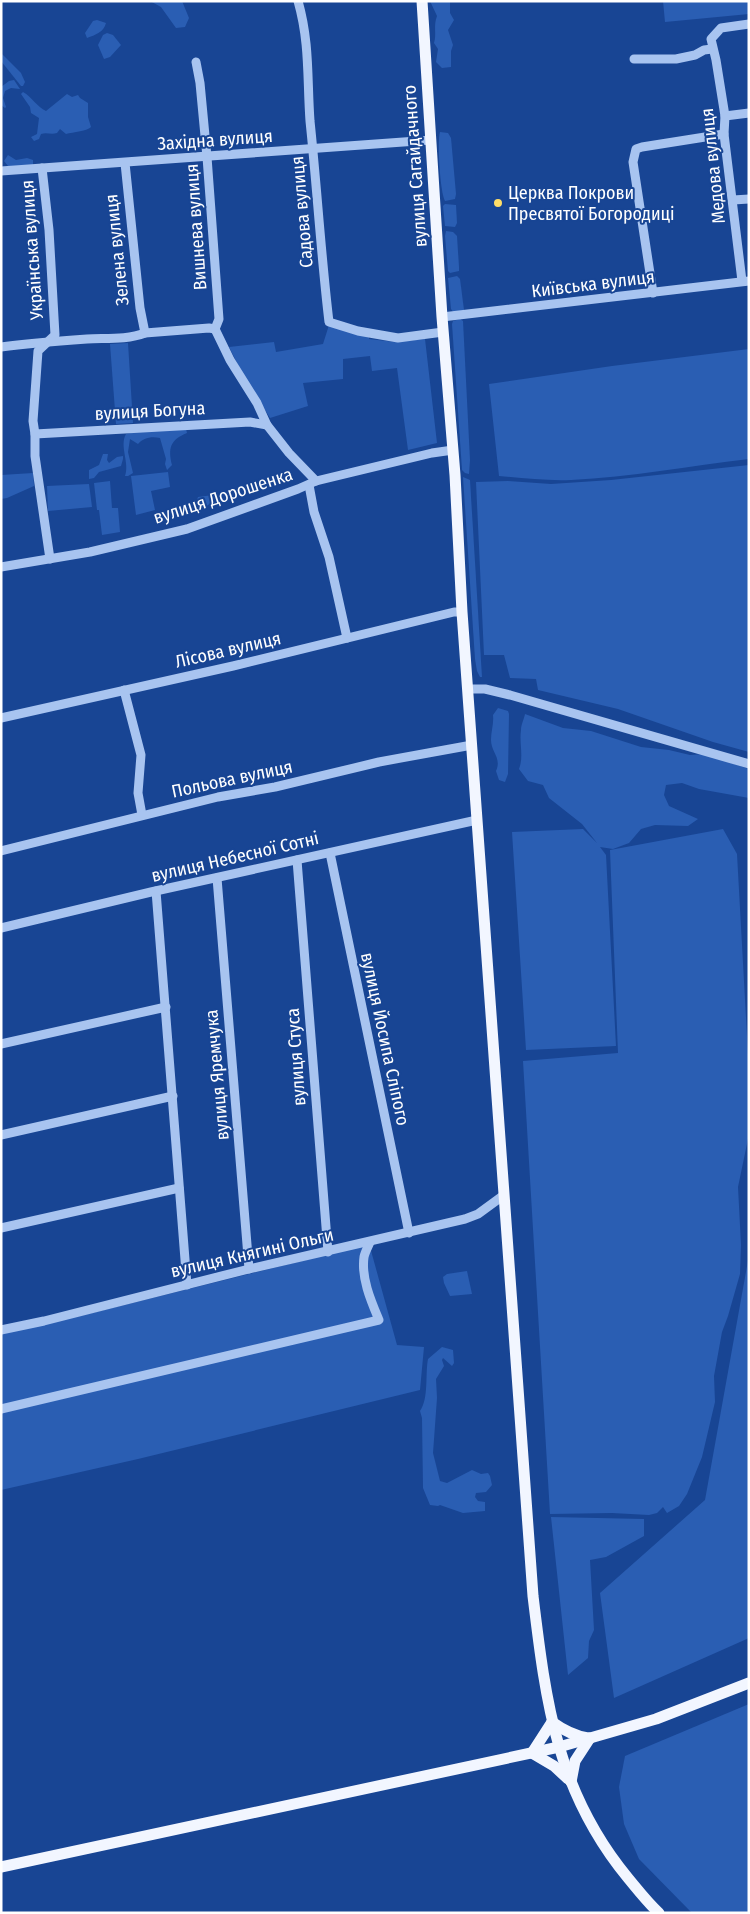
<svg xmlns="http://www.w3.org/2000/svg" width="750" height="1914" font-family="'Fira Sans Condensed',sans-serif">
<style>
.green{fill:#2a5eb3}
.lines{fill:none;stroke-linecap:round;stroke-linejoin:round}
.minor{stroke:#a8c4f0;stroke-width:9}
.major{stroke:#f2f6ff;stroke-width:11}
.poi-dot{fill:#ffde68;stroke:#184594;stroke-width:2}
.labels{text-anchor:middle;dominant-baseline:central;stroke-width:4;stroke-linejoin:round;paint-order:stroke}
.street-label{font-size:18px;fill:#fff;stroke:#184594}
.poi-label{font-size:18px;fill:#fff;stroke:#184594;text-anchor:start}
</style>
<rect width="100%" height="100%" fill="#184594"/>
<g class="green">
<path d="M 150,1 L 182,1 L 189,18 L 185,27 L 176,28 L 161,7 Z"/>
<path d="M 430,1 L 450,2 L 450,13 L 454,20 L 448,30 L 453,45 L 451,51 L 451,67 L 442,68 L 436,62 L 438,49 L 434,43 C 437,34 433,26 437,16 Z"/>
<path d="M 663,1 L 749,1 L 749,14 L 665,22 Z"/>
<path d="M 97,20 L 106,23 C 104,32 95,35 87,38 L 85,33 L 93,21 Z"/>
<path d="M 107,33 L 113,35 L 121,45 L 110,57 L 104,59 L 98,45 L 103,35 Z"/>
<path d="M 1,53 L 21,73 L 25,82 L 23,86 L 21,86 L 1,61 Z"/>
<path d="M 14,80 L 20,89 L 11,88 L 5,91 L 3,98 L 6,107 L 5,108 L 1,105 L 1,87 L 9,81 Z"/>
<path d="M 23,92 C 32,97 37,107 46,111 L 67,94 L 72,97 L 78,95 L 80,98 L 88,103 L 88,117 L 91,127 C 88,131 73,132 66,134 L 60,129 L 57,133 C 51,135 47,132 41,134 L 39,139 L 34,141 L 31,137 L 37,134 L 39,118 L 31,113 L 30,107 L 21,94 Z"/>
<path d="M 440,132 L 448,133 L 451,138 L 456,194 L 455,199 L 445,201 C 440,193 437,141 440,132 Z"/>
<path d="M 8,155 L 16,160 L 27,158 L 33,160 L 33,165 L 21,168 L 8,166 L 4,161 Z"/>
<path d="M 445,204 L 456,205 L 457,223 L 455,227 L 445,226 L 443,206 Z"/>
<path d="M 446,231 L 453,232 L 457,236 L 459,267 L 459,271 L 450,273 L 448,271 L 445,236 Z"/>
<path d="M 457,276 L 460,279 L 464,310 L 454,313 L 451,309 L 448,278 Z"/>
<path d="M 460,319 L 463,321 L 470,460 L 469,474 L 465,473 L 462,470 L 452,324 L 453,321 Z"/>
<path d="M 329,325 L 369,336 L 369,339 L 395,342 L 425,339 L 437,443 L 408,450 L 397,368 L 372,371 L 370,356 L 343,359 L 343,379 L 303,383 L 308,406 L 270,418 L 240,369 L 229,347 L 274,342 L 276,352 L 323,344 Z"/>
<path d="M 128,343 L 133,423 L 116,424 L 110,344 Z"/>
<path d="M 749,349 L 749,459 C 689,466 631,477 571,480 C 547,481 523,478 499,476 L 489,384 L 612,366 Z"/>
<path d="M 186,429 L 187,433 C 170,440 168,448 172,465 L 167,470 L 165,464 L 166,459 L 160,438 C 151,436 143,438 138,444 L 130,439 L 128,452 L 133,473 L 128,476 L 125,476 C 130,463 119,446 126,434 L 141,431 Z"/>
<path d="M 103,454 L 108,454 L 107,460 L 109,463 L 117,457 L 123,456 L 123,459 L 121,466 L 99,472 L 94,478 L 89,479 L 89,470 L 99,465 Z"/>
<path d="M 749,465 L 749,752 L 713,742 L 618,709 L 538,690 L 536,679 L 510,678 L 504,655 L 484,655 L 476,482 L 508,481 L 551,484 L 611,480 Z"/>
<path d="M 168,472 L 170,487 L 151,491 L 155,510 L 136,515 L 131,476 Z"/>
<path d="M 33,473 L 34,486 L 7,498 L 1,499 L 1,475 Z"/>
<path d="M 463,477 L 470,480 L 482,677 L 480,677 L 477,671 L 475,659 Z"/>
<path d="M 110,481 L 112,508 L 118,508 L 120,532 L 102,535 L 99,510 L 97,510 L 94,483 Z"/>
<path d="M 89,484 L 92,507 L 48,511 L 47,486 Z"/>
<path d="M 213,495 L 215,500 L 204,508 L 189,515 L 183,512 L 183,506 C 191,502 195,508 198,497 Z"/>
<path d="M 498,708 L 508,711 L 509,714 L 508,774 L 505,782 L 499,780 L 496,771 C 502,758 491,752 491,740 C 491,731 494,724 493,715 Z"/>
<path d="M 525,714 L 563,728 L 591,731 L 641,747 L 669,750 L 690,755 L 705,754 L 749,769 L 749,798 L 699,789 L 682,783 L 666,785 L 664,795 L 669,806 L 698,819 L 688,826 L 655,825 L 641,829 L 629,843 L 613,849 L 600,847 L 606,855 L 616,1046 L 526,1050 L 512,832 L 583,829 L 597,843 L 582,824 L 549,798 L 543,785 L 528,781 L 519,769 C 524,756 519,744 521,730 C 521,725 524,719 525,714 Z"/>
<path d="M 723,829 L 737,854 L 749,1072 L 749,1134 L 738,1187 L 741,1245 L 740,1274 L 728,1316 L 722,1332 L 714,1376 L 715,1402 L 702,1457 L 687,1494 L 679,1506 L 667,1513 L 663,1507 L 657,1513 L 649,1515 L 612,1513 L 550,1514 L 523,1061 L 618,1053 L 610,850 Z"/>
<path d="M 362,1246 L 370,1247 L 397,1345 L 424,1347 L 420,1390 L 138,1459 L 1,1490 L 1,1334 L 92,1313 Z"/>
<path d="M 749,1255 L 749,1638 L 614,1698 L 600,1593 L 705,1500 Z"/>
<path d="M 467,1271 L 472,1294 L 450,1296 L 444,1283 L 443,1277 L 447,1274 Z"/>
<path d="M 442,1347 L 453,1350 L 454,1363 L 452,1366 L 443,1358 L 442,1360 L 444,1366 L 436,1379 L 437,1398 L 433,1453 L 440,1481 L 447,1483 L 472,1470 L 481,1474 L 488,1473 L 490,1476 L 492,1485 L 486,1492 L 476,1493 L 475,1497 L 478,1501 L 485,1502 L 485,1511 L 463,1513 L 440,1505 L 438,1506 L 430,1505 L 423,1488 L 422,1418 L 420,1411 C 429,1398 425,1375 428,1359 Z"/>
<path d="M 551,1517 L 644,1519 L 644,1536 L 606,1557 L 590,1560 L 594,1630 L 589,1641 L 588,1658 L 568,1675 Z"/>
<path d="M 749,1704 L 749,1913 L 692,1913 L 639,1859 L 624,1824 L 619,1787 L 625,1756 Z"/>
</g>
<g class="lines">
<g class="minor">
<path d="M 298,1 C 310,43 307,79 310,121 C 317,188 321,255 329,322 L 358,331 L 398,338 L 443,332"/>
<path d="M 634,59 L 676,59 L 695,55 L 704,50 L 712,49"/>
<path d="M 196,62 L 200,83 L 207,157 L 219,319 L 215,329"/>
<path d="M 725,116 L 749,113"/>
<path d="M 125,163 L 140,308 L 145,333"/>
<path d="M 42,168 L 49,230 L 55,335 L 38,351 L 33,421 L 35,434 L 35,456 L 50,559"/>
<path d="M 1,171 L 431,140"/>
<path d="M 733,200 L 749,199"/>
<path d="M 742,281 L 724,134 L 725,116 L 716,60 L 711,39 L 721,28 L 749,24"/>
<path d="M 653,293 L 633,162 L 636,149 L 642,147 L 724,134"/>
<path d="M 442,317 L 749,281"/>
<path d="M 215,329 L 230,360 L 257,403 L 267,425 L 289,453 L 316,481"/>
<path d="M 1,347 C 30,343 58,341 87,339 C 106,338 127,340 145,333 L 209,328 L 215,329"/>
<path d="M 35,434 L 250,422 L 267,425"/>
<path d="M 309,485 L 314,512 L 329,557 L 347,638"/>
<path d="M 1,567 L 90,552 L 187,529 L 298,489 L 316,481 L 432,453 L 453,450"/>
<path d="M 468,689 L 485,689 L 510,695 L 749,764"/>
<path d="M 124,690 L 141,755 L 138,793 L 142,815"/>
<path d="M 1,718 L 233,666 L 454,612 L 462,612"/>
<path d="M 1,851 L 218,797 L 275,787 L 379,762 L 472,745"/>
<path d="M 330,853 L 409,1233"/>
<path d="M 297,860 L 328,1252"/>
<path d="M 217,878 L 249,1269"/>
<path d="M 156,891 L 187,1285"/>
<path d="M 1,928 L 151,892 L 477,820"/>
<path d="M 1,1044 L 166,1007"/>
<path d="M 1,1135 L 173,1096"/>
<path d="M 1,1228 L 179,1188"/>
<path d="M 1,1330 L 44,1321 L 249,1269 L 465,1219 L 478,1214 L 504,1195"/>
<path d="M 1,1409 L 379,1320 C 371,1301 361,1278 364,1257 C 365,1252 368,1247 370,1242"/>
</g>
<g class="major">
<path d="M 422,1 L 442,317 L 455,475 L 462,612 L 533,1596 C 546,1704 557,1792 628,1878 C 638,1890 648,1903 659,1913"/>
<path d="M 552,1722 C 563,1730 575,1736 588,1738"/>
<path d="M 532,1753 L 554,1766 L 568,1779"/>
<path d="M 532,1753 L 552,1722"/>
<path d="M 571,1782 L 575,1761 L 590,1738"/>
<path d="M 1,1867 L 559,1747 L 656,1719 L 749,1683"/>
</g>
</g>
<circle class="poi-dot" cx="498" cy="203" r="5"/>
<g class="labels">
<g class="street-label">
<text transform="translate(215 140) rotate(-4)">Західна вулиця</text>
<text transform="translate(415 166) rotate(-94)">вулиця Сагайдачного</text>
<text transform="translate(713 166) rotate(-96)">Медова вулиця</text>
<text transform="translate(302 212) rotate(-95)">Садова вулиця</text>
<text transform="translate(196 227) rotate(-94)">Вишнева вулиця</text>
<text transform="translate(32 250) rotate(-94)">Українська вулиця</text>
<text transform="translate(117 250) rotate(-96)">Зелена вулиця</text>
<text transform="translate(593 284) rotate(-7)">Київська вулиця</text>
<text transform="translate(150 411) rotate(-3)">вулиця Богуна</text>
<text transform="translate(223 496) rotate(-18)">вулиця Дорошенка</text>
<text transform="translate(228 650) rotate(-13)">Лісова вулиця</text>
<text transform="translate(232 779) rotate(-12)">Польова вулиця</text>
<text transform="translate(235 857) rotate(-13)">вулиця Небесної Сотні</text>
<text transform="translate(385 1039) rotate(78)">вулиця Йосипа Сліпого</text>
<text transform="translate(296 1057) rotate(-94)">вулиця Стуса</text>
<text transform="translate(217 1075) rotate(-95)">вулиця Яремчука</text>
<text transform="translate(252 1253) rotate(-13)">вулиця Княгині Ольги</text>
</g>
<g class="poi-label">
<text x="508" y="193">Церква Покрови<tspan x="508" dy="21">Пресвятої Богородиці</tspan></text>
</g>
</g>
<rect width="750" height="1914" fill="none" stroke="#ffffff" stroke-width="5"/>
</svg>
